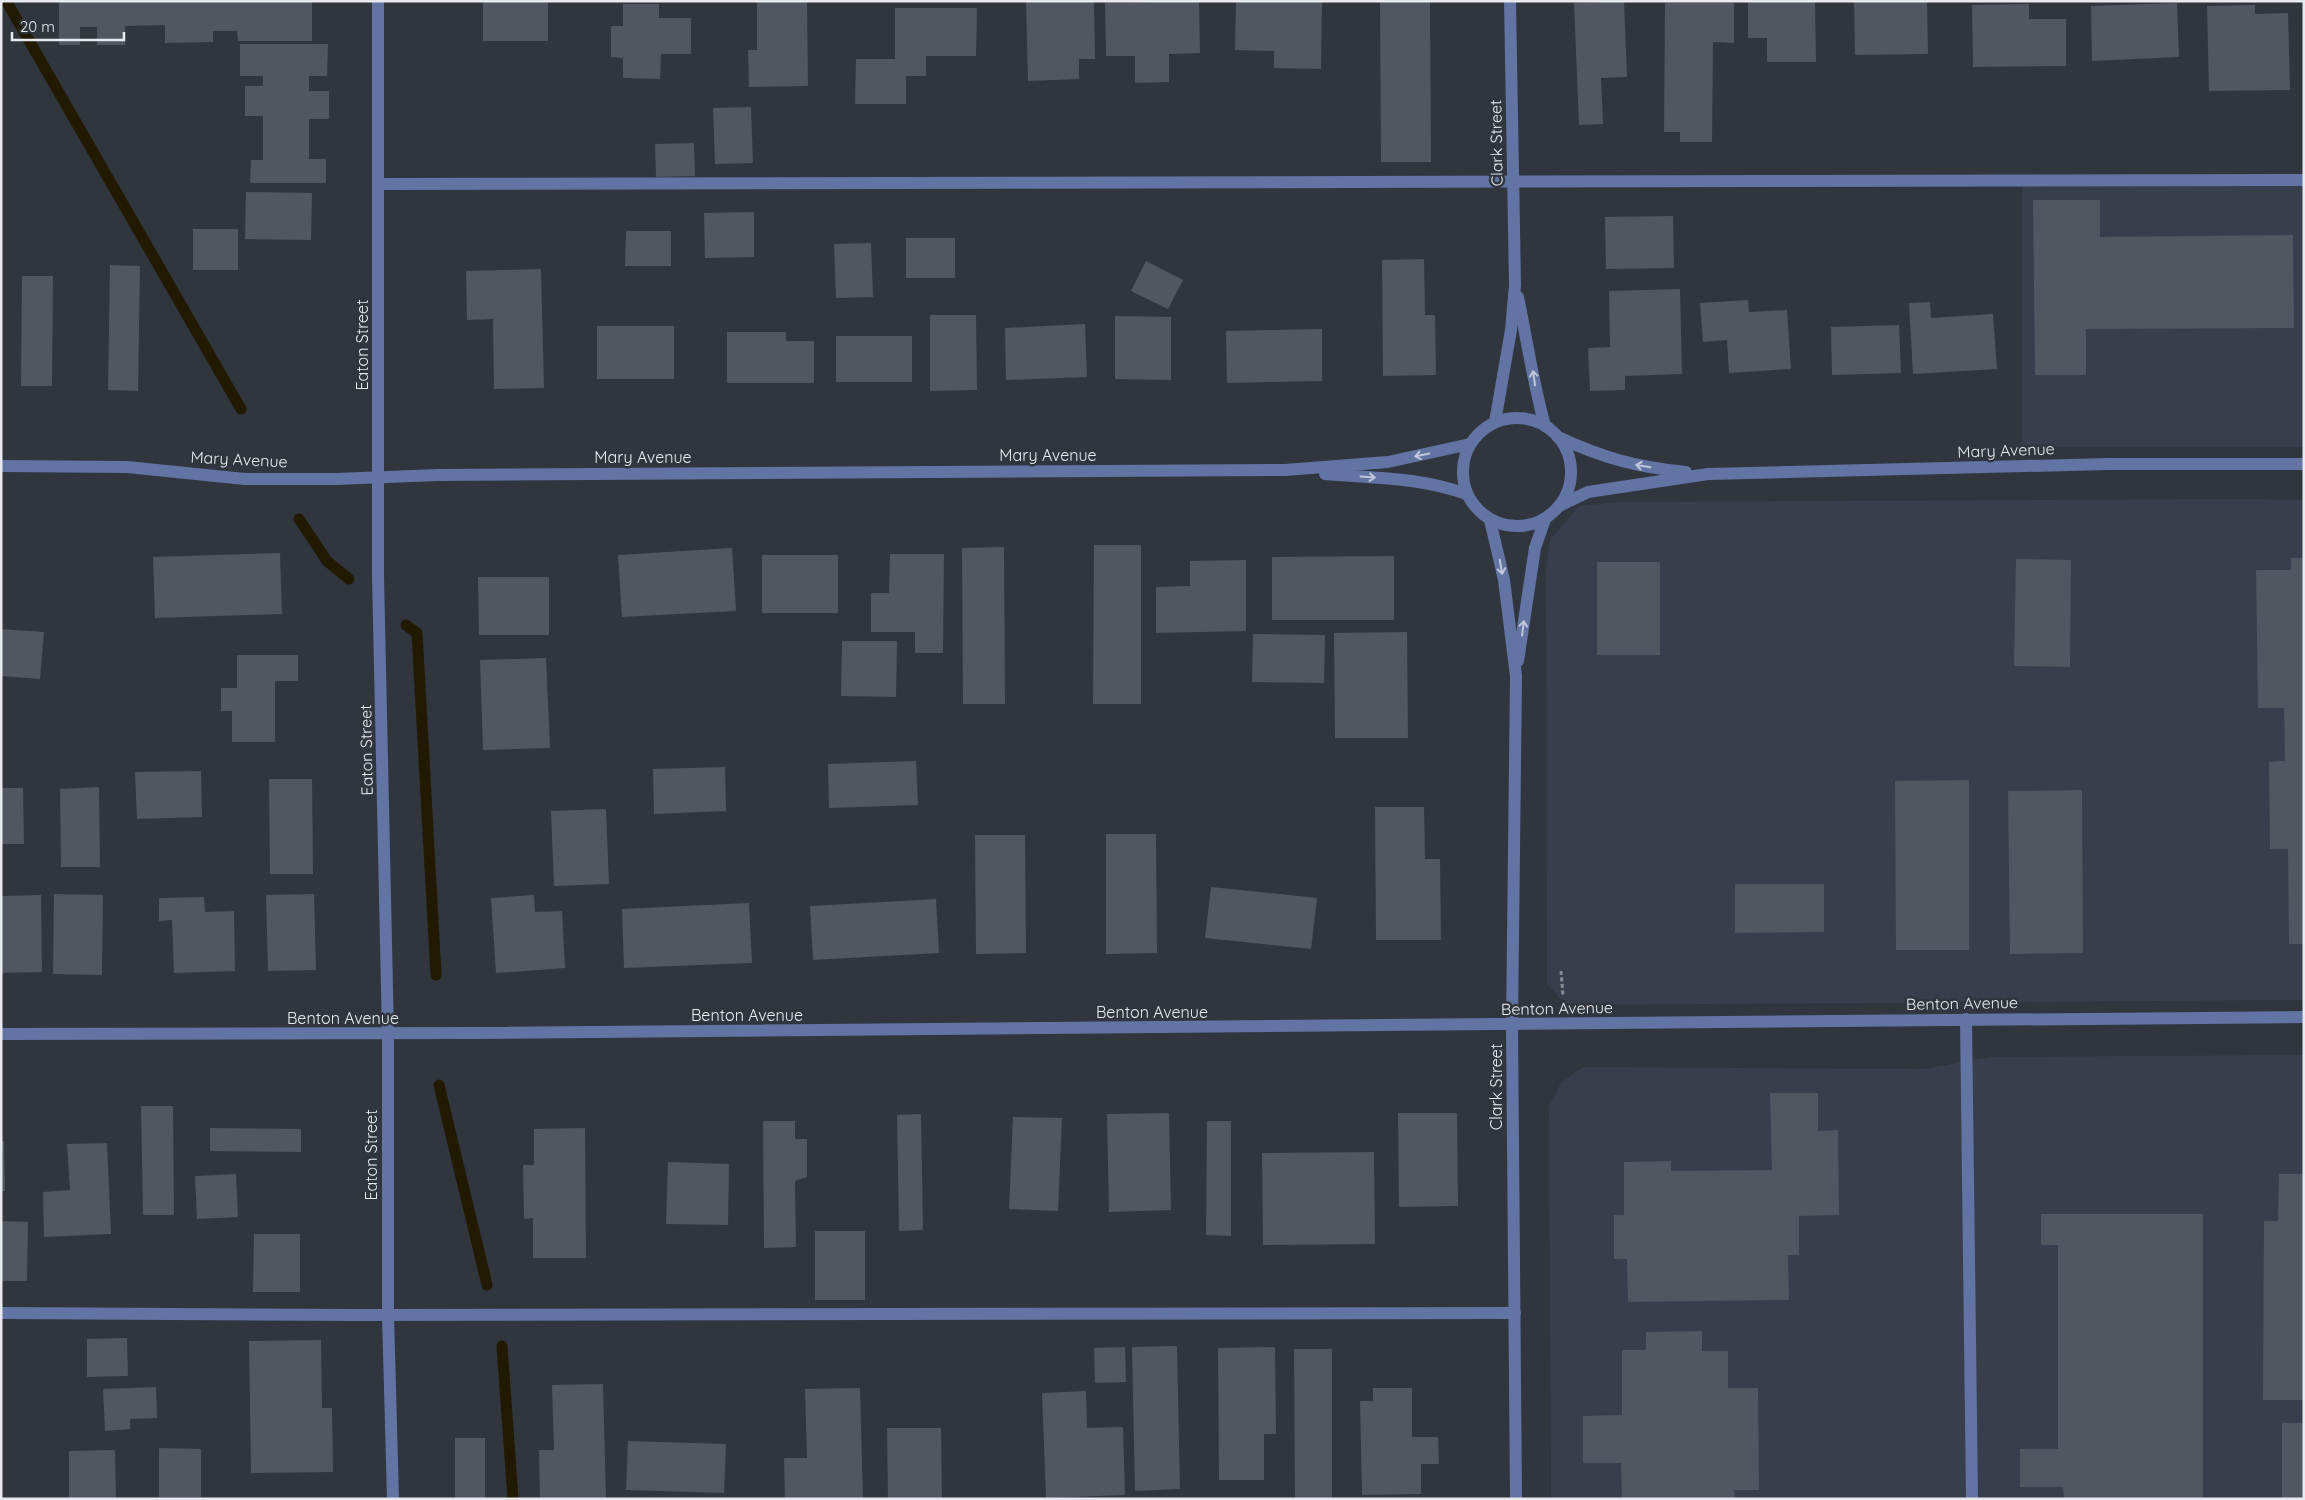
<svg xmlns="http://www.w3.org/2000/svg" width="2305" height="1500" font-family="Quicksand,sans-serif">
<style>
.built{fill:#383e4c}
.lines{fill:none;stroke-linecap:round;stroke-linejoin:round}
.stream{stroke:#211a00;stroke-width:11}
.building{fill:#515660}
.path{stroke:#888b93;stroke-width:3;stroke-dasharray:4 2.5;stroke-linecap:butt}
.minor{stroke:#6174a4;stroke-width:12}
.oneway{stroke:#c0c7d9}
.labels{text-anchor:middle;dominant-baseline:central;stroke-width:5;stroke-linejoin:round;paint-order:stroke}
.street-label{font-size:16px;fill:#e8eaf0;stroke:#31353e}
</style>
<rect width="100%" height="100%" fill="#31353e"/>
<g class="built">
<rect x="2022" y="180" width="282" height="267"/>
<path d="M 2240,499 L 2304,500 L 2304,1000 L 1579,1005 L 1563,1002 L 1547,984 L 1546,570 L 1550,540 L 1579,506 L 1620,502 Z"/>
<path d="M 2304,1055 L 2304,1499 L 1551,1499 L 1549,1106 L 1561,1083 L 1583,1067 L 1924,1069 L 1990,1057 Z"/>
</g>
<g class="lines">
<g class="stream">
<path d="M 8,4 L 241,409"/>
<path d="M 299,519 L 327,561 L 349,579"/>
<path d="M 406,625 L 417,633 L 436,975"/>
<path d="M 439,1085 L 487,1285"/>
<path d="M 502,1346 L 513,1499"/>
</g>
</g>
<g class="building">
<path d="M 59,1 L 312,1 L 312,41 L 238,41 L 237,31 L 213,31 L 213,42 L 165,43 L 165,25 L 125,26 L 125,45 L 97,45 L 97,27 L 80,27 L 80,45 L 59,45 Z"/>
<rect x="483" y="1" width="65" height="40"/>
<path d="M 757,1 L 807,1 L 808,86 L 749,87 L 748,50 L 757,50 Z"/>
<path d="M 1026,1 L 1094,1 L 1095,59 L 1079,59 L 1079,79 L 1028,81 Z"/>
<path d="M 1199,1 L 1200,53 L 1169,54 L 1169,82 L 1135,83 L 1135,56 L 1106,56 L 1105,3 Z"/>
<path d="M 1236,1 L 1322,1 L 1321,69 L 1274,68 L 1274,51 L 1235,50 Z"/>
<path d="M 1380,1 L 1430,1 L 1431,162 L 1381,162 Z"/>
<path d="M 1624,1 L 1627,77 L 1601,78 L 1603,124 L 1579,125 L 1574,3 Z"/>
<path d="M 1748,1 L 1815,1 L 1816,62 L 1767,62 L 1767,38 L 1748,38 Z"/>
<path d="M 1854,1 L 1927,1 L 1928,54 L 1855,55 Z"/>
<path d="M 1665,3 L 1734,3 L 1734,43 L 1713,42 L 1712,142 L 1680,142 L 1680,132 L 1664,132 Z"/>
<path d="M 2177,3 L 2179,57 L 2092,61 L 2091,6 Z"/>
<path d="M 623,4 L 659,4 L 659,18 L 691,18 L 691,54 L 661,54 L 660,79 L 623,78 L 623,58 L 611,57 L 611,26 L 623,26 Z"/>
<path d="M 2029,4 L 2029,19 L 2066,19 L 2066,66 L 1973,67 L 1972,5 Z"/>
<path d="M 2255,5 L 2255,14 L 2288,13 L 2290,90 L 2209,91 L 2207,6 Z"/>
<path d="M 895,8 L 977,8 L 976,56 L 926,56 L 926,76 L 906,76 L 906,104 L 855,104 L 856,59 L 895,59 Z"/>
<path d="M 240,44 L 328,44 L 327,76 L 309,76 L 309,91 L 329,91 L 329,119 L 309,119 L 309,159 L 326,159 L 326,183 L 250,183 L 251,160 L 263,160 L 263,116 L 245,116 L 245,86 L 263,86 L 263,76 L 240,76 Z"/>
<path d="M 751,107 L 753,163 L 715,164 L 713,108 Z"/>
<path d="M 694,143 L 695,176 L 656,177 L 655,144 Z"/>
<path d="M 246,192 L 312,193 L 311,240 L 245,239 Z"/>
<path d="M 2033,200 L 2100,200 L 2100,237 L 2293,235 L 2294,328 L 2086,329 L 2086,375 L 2035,375 Z"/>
<path d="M 754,212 L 754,257 L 705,258 L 704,213 Z"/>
<path d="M 1673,216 L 1674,268 L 1606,269 L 1605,217 Z"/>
<rect x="193" y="229" width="45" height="41"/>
<path d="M 626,231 L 671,231 L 671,266 L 625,266 Z"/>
<rect x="906" y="238" width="49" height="40"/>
<path d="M 871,243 L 873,297 L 836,298 L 834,244 Z"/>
<path d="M 1424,259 L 1425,315 L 1435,315 L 1436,375 L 1383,376 L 1382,260 Z"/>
<path d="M 1146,261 L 1183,280 L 1168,309 L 1131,291 Z"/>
<path d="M 110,265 L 140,266 L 138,391 L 108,390 Z"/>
<path d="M 541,269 L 544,388 L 494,389 L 493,319 L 467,320 L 466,271 Z"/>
<path d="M 22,276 L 53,276 L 52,386 L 21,386 Z"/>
<path d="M 1680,289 L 1682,374 L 1625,376 L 1625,390 L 1590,391 L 1588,348 L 1610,347 L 1609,291 Z"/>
<path d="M 1748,300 L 1749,312 L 1787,310 L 1791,369 L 1729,373 L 1727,340 L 1703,342 L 1700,303 Z"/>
<path d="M 1930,302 L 1931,318 L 1993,314 L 1997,369 L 1913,374 L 1909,303 Z"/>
<path d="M 930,315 L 976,315 L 977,390 L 930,391 Z"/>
<path d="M 1115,316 L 1171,317 L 1171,380 L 1115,379 Z"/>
<path d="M 1085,324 L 1087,377 L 1006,380 L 1005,328 Z"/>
<path d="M 1899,325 L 1901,373 L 1832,375 L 1831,327 Z"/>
<rect x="597" y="326" width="77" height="53"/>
<path d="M 1322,329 L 1322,381 L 1227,383 L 1226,331 Z"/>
<path d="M 727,332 L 786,332 L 786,341 L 814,341 L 814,383 L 727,383 Z"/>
<rect x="836" y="336" width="76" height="46"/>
<path d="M 1094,545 L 1141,545 L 1141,704 L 1093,704 Z"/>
<path d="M 1004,547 L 1005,704 L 963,704 L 962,548 Z"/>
<path d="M 732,548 L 736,611 L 622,617 L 618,555 Z"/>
<path d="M 280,553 L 282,614 L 155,618 L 153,557 Z"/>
<path d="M 890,554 L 944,554 L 943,653 L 915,653 L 915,632 L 871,632 L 871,593 L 889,593 Z"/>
<rect x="762" y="555" width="76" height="58"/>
<path d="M 1394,556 L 1394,620 L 1272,620 L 1272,557 Z"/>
<path d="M 2291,558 L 2304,558 L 2304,944 L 2289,944 L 2288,849 L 2270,849 L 2269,762 L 2285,761 L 2284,708 L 2258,708 L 2256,570 L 2291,570 Z"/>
<path d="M 2016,559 L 2071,560 L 2070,667 L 2014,666 Z"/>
<path d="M 1246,560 L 1246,631 L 1156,633 L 1156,587 L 1190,586 L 1190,561 Z"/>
<rect x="1597" y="562" width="63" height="93"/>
<path d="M 478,577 L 549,577 L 549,635 L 479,635 Z"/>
<path d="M 1,629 L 44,632 L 40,679 L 1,676 Z"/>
<path d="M 1407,632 L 1408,738 L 1335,738 L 1334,633 Z"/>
<path d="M 1253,634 L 1325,635 L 1324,683 L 1252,682 Z"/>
<path d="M 842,641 L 897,641 L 896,697 L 841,696 Z"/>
<path d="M 237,655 L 298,655 L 298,681 L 275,681 L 275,742 L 232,742 L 232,711 L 221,711 L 221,688 L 237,688 Z"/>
<path d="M 546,658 L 550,748 L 483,750 L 480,660 Z"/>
<path d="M 916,761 L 918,805 L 829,808 L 828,764 Z"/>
<path d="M 725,767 L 726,811 L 654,814 L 653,769 Z"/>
<path d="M 201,771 L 202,817 L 137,819 L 135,772 Z"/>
<path d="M 269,779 L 312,779 L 313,874 L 270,874 Z"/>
<path d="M 1969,780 L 1969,950 L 1896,950 L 1895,781 Z"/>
<path d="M 99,787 L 100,867 L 61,867 L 60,789 Z"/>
<path d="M 1,788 L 23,788 L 24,844 L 1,844 Z"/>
<path d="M 2082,790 L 2083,953 L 2010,954 L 2008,791 Z"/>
<path d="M 1375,807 L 1424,807 L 1425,859 L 1440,859 L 1441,940 L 1376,940 Z"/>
<path d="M 606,809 L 609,884 L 554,886 L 551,811 Z"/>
<path d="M 1106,834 L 1156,834 L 1157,953 L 1106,954 Z"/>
<path d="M 975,835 L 1025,835 L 1026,953 L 976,954 Z"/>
<path d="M 1735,884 L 1824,884 L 1824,932 L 1735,933 Z"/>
<path d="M 1211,887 L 1317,898 L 1311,949 L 1205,938 Z"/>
<path d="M 54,894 L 103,895 L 102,975 L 53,974 Z"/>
<path d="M 314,894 L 316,970 L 268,971 L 266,895 Z"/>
<path d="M 41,895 L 42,972 L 1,973 L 1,896 Z"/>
<path d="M 534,895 L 535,912 L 562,911 L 565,968 L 496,973 L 491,898 Z"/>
<path d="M 204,897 L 205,912 L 234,911 L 235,971 L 174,973 L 172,920 L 159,921 L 159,898 Z"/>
<path d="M 936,899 L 939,953 L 813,960 L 810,906 Z"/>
<path d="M 749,903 L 752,963 L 624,968 L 622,909 Z"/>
<path d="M 1770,1093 L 1818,1093 L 1818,1131 L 1838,1130 L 1839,1215 L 1799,1216 L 1799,1255 L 1788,1255 L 1789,1300 L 1628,1302 L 1627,1259 L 1614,1259 L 1614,1215 L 1624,1215 L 1624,1162 L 1671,1161 L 1671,1171 L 1772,1170 Z"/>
<path d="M 141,1106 L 173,1106 L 174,1215 L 143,1215 Z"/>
<path d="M 1169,1113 L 1171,1210 L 1109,1212 L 1107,1114 Z"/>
<path d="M 1398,1113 L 1457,1113 L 1458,1206 L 1399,1207 Z"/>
<path d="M 921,1114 L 923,1230 L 899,1231 L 897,1115 Z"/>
<path d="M 1013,1117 L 1062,1118 L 1058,1211 L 1009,1209 Z"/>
<path d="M 763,1121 L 795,1121 L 795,1139 L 807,1139 L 807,1177 L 795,1181 L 796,1247 L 764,1248 Z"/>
<path d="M 1207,1121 L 1231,1121 L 1231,1236 L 1206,1235 Z"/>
<path d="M 210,1128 L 301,1129 L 301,1152 L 210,1151 Z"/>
<path d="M 585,1128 L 586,1258 L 533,1258 L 533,1218 L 524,1219 L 523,1165 L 534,1165 L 534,1129 Z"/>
<path d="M 1,1141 L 4,1141 L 5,1191 L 1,1191 Z"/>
<path d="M 107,1143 L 111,1234 L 44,1237 L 43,1192 L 70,1190 L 67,1144 Z"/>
<path d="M 1374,1152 L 1375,1244 L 1263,1245 L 1262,1153 Z"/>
<path d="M 668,1162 L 729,1164 L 728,1225 L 666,1224 Z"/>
<path d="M 236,1174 L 238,1217 L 197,1219 L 195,1176 Z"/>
<path d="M 2279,1174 L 2304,1174 L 2304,1400 L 2263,1400 L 2264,1221 L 2278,1221 Z"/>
<path d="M 2041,1214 L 2203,1214 L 2203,1499 L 2064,1499 L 2063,1487 L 2020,1487 L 2020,1449 L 2058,1449 L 2058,1245 L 2041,1245 Z"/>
<path d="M 1,1221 L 28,1222 L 27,1281 L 1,1281 Z"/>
<rect x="815" y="1231" width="50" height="69"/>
<path d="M 254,1234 L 300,1234 L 300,1292 L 253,1292 Z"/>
<path d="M 1702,1331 L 1702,1351 L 1728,1351 L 1728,1388 L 1758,1388 L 1759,1490 L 1734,1490 L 1735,1499 L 1622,1499 L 1621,1463 L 1583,1463 L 1583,1416 L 1622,1415 L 1622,1350 L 1646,1350 L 1646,1332 Z"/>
<path d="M 127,1338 L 128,1376 L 87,1377 L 87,1339 Z"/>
<path d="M 321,1340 L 322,1408 L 332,1408 L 333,1472 L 251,1473 L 249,1341 Z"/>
<path d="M 1177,1346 L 1180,1489 L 1135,1491 L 1132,1347 Z"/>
<path d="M 1125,1347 L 1126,1382 L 1095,1383 L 1094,1348 Z"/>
<path d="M 1275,1347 L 1276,1434 L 1264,1434 L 1264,1480 L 1219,1480 L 1218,1348 Z"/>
<path d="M 1294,1349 L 1332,1349 L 1332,1499 L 1295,1499 Z"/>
<path d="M 603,1384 L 606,1499 L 540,1499 L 539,1450 L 554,1450 L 552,1385 Z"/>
<path d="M 156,1387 L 157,1418 L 130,1419 L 130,1429 L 105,1431 L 103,1389 Z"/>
<path d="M 860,1388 L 863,1499 L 785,1499 L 784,1458 L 807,1458 L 805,1389 Z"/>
<path d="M 1373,1388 L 1412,1388 L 1412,1437 L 1438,1437 L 1439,1464 L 1421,1464 L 1421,1494 L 1362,1495 L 1360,1401 L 1373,1401 Z"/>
<path d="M 1086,1391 L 1087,1428 L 1123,1427 L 1125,1495 L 1046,1498 L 1042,1393 Z"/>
<rect x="2282" y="1423" width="22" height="76"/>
<path d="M 887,1428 L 941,1428 L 942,1499 L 888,1499 Z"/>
<rect x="455" y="1438" width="30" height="61"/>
<path d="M 628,1441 L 726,1444 L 724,1493 L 626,1490 Z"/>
<path d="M 159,1448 L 201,1449 L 201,1497 L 159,1497 Z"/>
<path d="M 115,1450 L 116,1499 L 69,1499 L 69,1451 Z"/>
</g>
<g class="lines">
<path class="path" d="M 1561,971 L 1563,996"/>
<g class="minor">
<path d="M 378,1 L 378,576 L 388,1034 L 388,1315 L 393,1499"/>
<path d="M 378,184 L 2304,180"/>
<path d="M 1518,297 C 1527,340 1533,383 1545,426"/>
<circle cx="1517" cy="472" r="54"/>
<path d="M 1495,422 L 1511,330 L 1515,285 L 1510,1"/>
<path d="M 1558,437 C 1603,458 1636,467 1686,472"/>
<path d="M 1,466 L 127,467 L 245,479 L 336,479 L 438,475 L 1285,470 L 1388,462 L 1470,444"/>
<path d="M 1325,474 C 1372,478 1421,477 1466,494"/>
<path d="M 1559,506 L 1588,492 L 1708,474 L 2108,464 L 2304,464"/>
<path d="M 1490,520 L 1504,580 L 1516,676 L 1512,1025 L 1516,1499"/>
<path d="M 1518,661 L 1535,548 L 1545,519"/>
<path d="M 1966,1019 L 1972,1499"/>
<path d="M 1,1034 L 475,1033 L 2304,1017"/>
<path d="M 1,1313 L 359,1315 L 1515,1313"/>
</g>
</g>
<defs><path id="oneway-shaft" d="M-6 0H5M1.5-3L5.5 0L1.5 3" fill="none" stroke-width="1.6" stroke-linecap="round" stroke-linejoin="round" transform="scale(1.25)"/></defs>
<g class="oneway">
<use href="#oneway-shaft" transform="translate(1534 378) rotate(-98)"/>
<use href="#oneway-shaft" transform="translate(1422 455) rotate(169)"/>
<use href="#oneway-shaft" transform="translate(1643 466) rotate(-171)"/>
<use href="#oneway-shaft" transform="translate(1368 477) rotate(4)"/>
<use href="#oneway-shaft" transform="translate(1501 567) rotate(80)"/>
<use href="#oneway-shaft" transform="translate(1523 628) rotate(-83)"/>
</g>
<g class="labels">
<g class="street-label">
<text transform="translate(1496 143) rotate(-91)">Clark Street</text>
<text transform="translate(362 345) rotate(-90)">Eaton Street</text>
<text transform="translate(2006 450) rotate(-2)">Mary Avenue</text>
<text x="1048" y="455">Mary Avenue</text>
<text x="643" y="457">Mary Avenue</text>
<text transform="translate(239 459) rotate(3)">Mary Avenue</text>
<text transform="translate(366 750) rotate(-91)">Eaton Street</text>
<text transform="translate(1962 1003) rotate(-1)">Benton Avenue</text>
<text transform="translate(1557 1008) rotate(-1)">Benton Avenue</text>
<text x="1152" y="1012">Benton Avenue</text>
<text x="747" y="1015">Benton Avenue</text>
<text x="343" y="1018">Benton Avenue</text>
<text transform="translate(1496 1087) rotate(-90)">Clark Street</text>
<text transform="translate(371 1155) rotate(-90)">Eaton Street</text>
</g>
</g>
<rect width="2305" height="1500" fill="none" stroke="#e8eaf0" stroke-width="5"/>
<path d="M12 32v8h112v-8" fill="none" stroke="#e8eaf0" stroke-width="2.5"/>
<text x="20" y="32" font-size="15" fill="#e8eaf0" stroke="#31353e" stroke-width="4" paint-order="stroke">20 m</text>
</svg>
